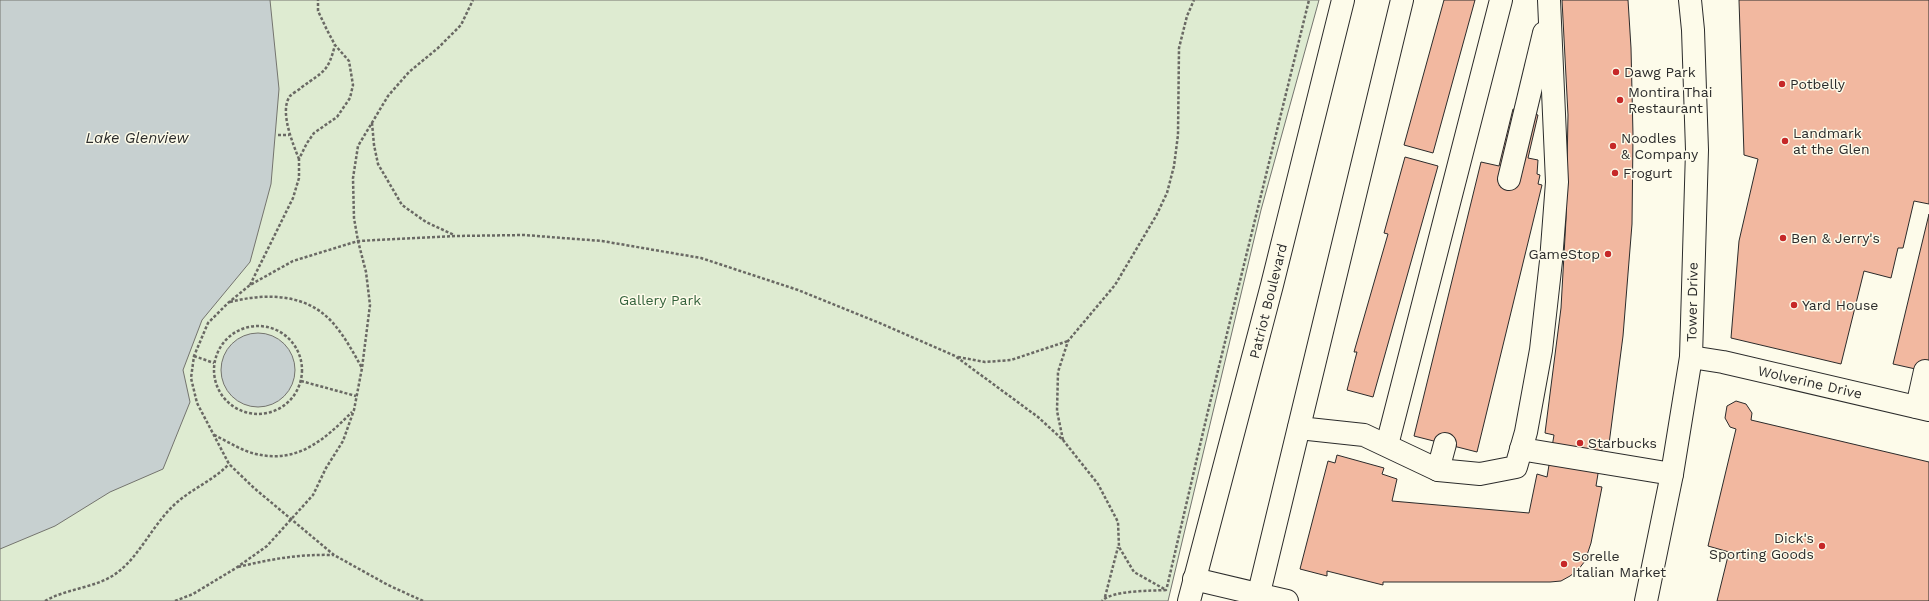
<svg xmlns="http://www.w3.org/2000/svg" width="1929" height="601" font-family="'Work Sans',sans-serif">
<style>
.green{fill:#deebd1;stroke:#74746e}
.water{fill:#c7d0d0;stroke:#74746e}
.building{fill:#f2b8a0;stroke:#2b2b2b}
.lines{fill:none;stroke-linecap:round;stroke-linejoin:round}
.minor-casing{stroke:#2b2b2b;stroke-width:24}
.major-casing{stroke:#2b2b2b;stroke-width:24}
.path{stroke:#6a6964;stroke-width:2.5;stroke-dasharray:3 2;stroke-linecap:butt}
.minor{stroke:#fdfbea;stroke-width:22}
.major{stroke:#fdfbea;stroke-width:22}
.poi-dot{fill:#c62828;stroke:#fdfbea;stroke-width:1.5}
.labels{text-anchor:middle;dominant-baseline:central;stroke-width:3;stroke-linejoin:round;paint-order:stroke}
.poi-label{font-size:14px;fill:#2b2b2b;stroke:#fdfbea;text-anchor:start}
.park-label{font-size:14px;fill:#34623c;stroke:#fdfbea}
.street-label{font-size:14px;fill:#2b2b2b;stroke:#fdfbea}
.water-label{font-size:15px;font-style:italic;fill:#2b2b2b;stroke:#fdfbea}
</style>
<rect width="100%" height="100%" fill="#fdfbea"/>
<path class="green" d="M 0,0 L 1319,0 L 1261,210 L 1168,601 L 0,601 Z"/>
<g class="water">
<path d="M 0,0 L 270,0 L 279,89 L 271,184 L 250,262 L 202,320 L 183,370 L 190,402 L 163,469 L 110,492 L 55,526 L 0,549 Z"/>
<circle cx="258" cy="370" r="37"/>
</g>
<g class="building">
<path d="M 1444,0 L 1475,0 L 1433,153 L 1404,145 Z"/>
<path d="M 1562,0 L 1628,0 L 1631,48 L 1633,135 L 1632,224 L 1623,336 L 1609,444 L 1603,443 L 1596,486 L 1602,487 L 1591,543 L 1585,561 L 1578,570 L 1570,576 L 1561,581 L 1550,582 L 1383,582 L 1383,585 L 1327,571 L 1327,576 L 1300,569 L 1328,461 L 1335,463 L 1337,455 L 1384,468 L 1382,474 L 1397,479 L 1392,501 L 1529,513 L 1537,474 L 1547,477 L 1554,435 L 1545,433 L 1561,308 L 1566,219 L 1568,115 Z"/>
<path d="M 1739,0 L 1929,0 L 1929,204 L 1914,201 L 1903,248 L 1898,248 L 1891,278 L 1864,271 L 1841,364 L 1731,338 L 1739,241 L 1758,159 L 1744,155 Z"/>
<path d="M 1513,109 L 1538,115 L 1528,158 L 1538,160 L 1537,174 L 1540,175 L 1538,184 L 1542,185 L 1477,452 L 1414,436 L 1481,162 L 1499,166 Z"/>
<path d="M 1405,157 L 1438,166 L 1373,397 L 1347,390 L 1357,352 L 1354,352 L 1388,234 L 1384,233 Z"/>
<path d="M 1929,214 L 1929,372 L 1893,364 Z"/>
<path d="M 1736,401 L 1746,404 L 1752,413 L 1751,420 L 1929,462 L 1929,601 L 1717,601 L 1729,552 L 1708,546 L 1736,429 L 1730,427 L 1725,418 L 1727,406 Z"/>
</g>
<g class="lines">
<g class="minor-casing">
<g id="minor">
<path d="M 1509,179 L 1544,33"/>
<path d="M 1691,357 L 1723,362 L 1929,410"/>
<path d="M 1917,407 L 1925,371"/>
<path d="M 1299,428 L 1364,435 L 1438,470 L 1480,474 L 1516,467 L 1526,432 L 1541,350 L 1551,261 L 1557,182 L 1549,0"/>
<path d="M 1387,445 L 1501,0"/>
<path d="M 1521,449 L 1672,474"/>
<path d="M 1438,470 L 1445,444"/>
<path d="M 1194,579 L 1287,601"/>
<path d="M 1646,601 L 1672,474 L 1691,357 L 1697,150 L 1693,30 L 1690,0"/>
</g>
</g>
<g class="major-casing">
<g id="major">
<path d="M 1189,601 L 1272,285 L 1343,0"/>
<path d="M 1257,601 L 1402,0"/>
</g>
</g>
<g class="path">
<path d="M 372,123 L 374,145 L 378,164 L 402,205 L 426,222 L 454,235"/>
<path d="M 278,135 L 289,135"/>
<path d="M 299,159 C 293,144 279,111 290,96 C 293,93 299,90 302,87 C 324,71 328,72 335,45"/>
<path d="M 250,285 L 293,198 L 299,178 L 299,159 L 307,143 L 314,133 L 337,117 L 350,98 L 353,85 L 349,61 L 335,45 L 327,30 L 318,11 L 318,0"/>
<path d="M 230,302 C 265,293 306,293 332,322 C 344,335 353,352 362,368"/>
<circle cx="258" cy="370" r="44"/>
<path d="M 194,356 L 214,363"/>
<path d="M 958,357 L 985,362 L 1011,360 L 1068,341"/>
<path d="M 301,381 L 356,396"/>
<path d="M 214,435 C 227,441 242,451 256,454 C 298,464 325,439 352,412"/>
<path d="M 1063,440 L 1057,411 L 1058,372 L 1068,341 L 1115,285 L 1156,216 L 1167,193 L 1174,166 L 1178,135 L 1179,48 L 1187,16 L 1194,0"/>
<path d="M 238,567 C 271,559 299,554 334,555"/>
<path d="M 1167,587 L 1208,411 L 1309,0"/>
<path d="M 1105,597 L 1118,547"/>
<path d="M 45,601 C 67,588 98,588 118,572 C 139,556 152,527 171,508 C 188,490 212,482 229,464"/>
<path d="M 175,601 L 193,594 L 236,568 L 267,546 L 313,495 L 326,468 L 343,441 L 354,410 L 362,368 L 370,305 L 366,272 L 358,241 L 354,218 L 353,178 L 358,146 L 388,96 L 409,72 L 438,48 L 461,25 L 473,0"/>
<path d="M 423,601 L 388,585 L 334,555 L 254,488 L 229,464 L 197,403 L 191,378 L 194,356 L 208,323 L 228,303 L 250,285 L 293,261 L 358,241 L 455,236 L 524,235 L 602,241 L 701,258 L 798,290 L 882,324 L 955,356 L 1038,417 L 1063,440 L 1098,484 L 1118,522 L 1119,547 L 1134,572 L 1166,590 C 1151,591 1112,590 1102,601"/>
</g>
<use href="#minor" class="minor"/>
<use href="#major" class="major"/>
</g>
<g class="poi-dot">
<circle cx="1616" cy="72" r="4"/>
<circle cx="1782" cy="84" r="4"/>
<circle cx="1620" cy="100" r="4"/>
<circle cx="1785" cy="141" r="4"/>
<circle cx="1613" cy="146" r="4"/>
<circle cx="1615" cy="173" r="4"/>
<circle cx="1783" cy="238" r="4"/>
<circle cx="1608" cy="254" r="4"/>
<circle cx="1794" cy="305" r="4"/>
<circle cx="1580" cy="443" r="4"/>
<circle cx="1822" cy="546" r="4"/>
<circle cx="1564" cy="564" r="4"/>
</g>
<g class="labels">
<g class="poi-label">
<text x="1624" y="72">Dawg Park</text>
<text x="1790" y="84">Potbelly</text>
<text x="1628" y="92">Montira Thai<tspan x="1628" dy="16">Restaurant</tspan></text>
<text x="1793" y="133">Landmark<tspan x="1793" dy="16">at the Glen</tspan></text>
<text x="1621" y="138">Noodles<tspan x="1621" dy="16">&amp; Company</tspan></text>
<text x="1623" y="173">Frogurt</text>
<text x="1791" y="238">Ben &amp; Jerry's</text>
<text x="1600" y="254" text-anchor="end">GameStop</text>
<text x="1802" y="305">Yard House</text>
<text x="1588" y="443">Starbucks</text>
<text x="1814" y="538" text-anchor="end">Dick's<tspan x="1814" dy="16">Sporting Goods</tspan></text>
<text x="1572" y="556">Sorelle<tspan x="1572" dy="16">Italian Market</tspan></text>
</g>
<g class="park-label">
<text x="660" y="300">Gallery Park</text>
</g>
<g class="street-label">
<text transform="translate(1268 301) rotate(-76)">Patriot Boulevard</text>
<text transform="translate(1692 302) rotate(-89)">Tower Drive</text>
<text transform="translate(1810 382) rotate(13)">Wolverine Drive</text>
</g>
<g class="water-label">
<text x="137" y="138">Lake Glenview</text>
</g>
</g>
</svg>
